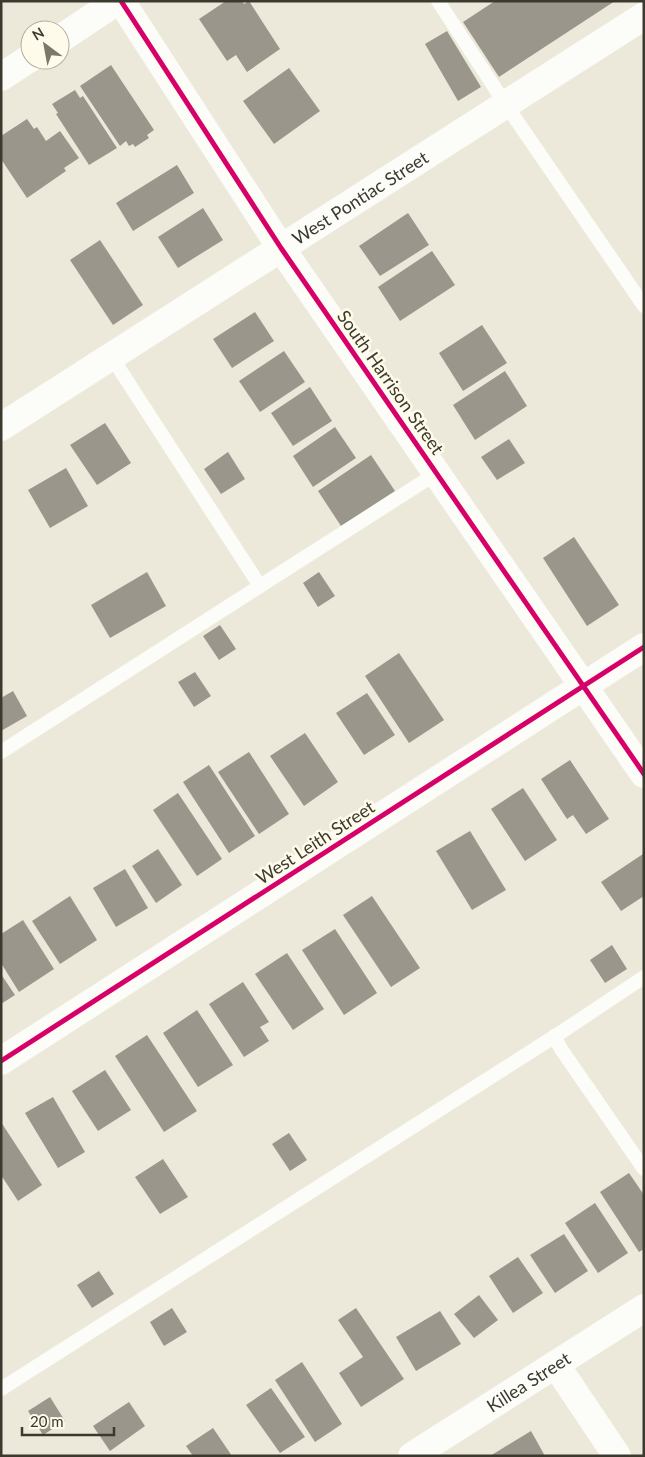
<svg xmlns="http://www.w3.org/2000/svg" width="645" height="1457" font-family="Lato,sans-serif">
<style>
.building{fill:#9b968b}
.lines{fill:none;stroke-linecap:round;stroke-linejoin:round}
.service{stroke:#fcfcf9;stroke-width:14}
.minor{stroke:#fcfcf9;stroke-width:28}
.tertiary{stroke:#fcfcf9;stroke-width:28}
.cycleway-casing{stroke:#fffbea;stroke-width:8}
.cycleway{stroke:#d6006c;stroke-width:5}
.labels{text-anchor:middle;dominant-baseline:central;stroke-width:5;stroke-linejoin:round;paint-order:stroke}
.street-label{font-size:18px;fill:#3c3a2f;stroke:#fffbea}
</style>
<rect width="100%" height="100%" fill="#ece9da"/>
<g class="building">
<path d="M 226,1 L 242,1 L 244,4 L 249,1 L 280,49 L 247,72 L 236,55 L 227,61 L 199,19 Z"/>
<path d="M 495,1 L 615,1 L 499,77 L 463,22 Z"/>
<path d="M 447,31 L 481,87 L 458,101 L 425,44 Z"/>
<path d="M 111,65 L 154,130 L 147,135 L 149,138 L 135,147 L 133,144 L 129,146 L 126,141 L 120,146 L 80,86 Z"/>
<path d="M 289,68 L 320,111 L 274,144 L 243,101 Z"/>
<path d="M 75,90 L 80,98 L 83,96 L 117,148 L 89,165 L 56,114 L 58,113 L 52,104 Z"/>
<path d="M 27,119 L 34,129 L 37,127 L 46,141 L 60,131 L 79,158 L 64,168 L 66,171 L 27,198 L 1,159 L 1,136 Z"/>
<path d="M 177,165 L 194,193 L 133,231 L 116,203 Z"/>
<path d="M 203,208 L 223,240 L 178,268 L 158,237 Z"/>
<path d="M 408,213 L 429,245 L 380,276 L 359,246 Z"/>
<path d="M 100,240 L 143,305 L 113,325 L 70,260 Z"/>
<path d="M 432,251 L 455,285 L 400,321 L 378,287 Z"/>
<path d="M 255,312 L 274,341 L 232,368 L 213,339 Z"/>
<path d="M 482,325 L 507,363 L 463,391 L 439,353 Z"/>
<path d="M 284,351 L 305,382 L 260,412 L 239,381 Z"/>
<path d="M 505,371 L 527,406 L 475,440 L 453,405 Z"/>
<path d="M 310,387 L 332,421 L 293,446 L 271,413 Z"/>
<path d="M 105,423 L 131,463 L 97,485 L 70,445 Z"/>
<path d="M 335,427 L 356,458 L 313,487 L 293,456 Z"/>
<path d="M 509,439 L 525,463 L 497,480 L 481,457 Z"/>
<path d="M 228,452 L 245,479 L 221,494 L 204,469 Z"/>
<path d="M 371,455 L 395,491 L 341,526 L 318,491 Z"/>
<path d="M 66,468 L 88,506 L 50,528 L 28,490 Z"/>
<path d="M 574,537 L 619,605 L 587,626 L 543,558 Z"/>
<path d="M 147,572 L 166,606 L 110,638 L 91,605 Z"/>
<path d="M 319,572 L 335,596 L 318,607 L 303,583 Z"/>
<path d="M 220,625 L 236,649 L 219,660 L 203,636 Z"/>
<path d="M 399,653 L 444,720 L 409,743 L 365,676 Z"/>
<path d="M 195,672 L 211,696 L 194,707 L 178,682 Z"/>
<path d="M 13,691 L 27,716 L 1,731 L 1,698 Z"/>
<path d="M 367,693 L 395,735 L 364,755 L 336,713 Z"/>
<path d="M 305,733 L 338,782 L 304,806 L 270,756 Z"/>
<path d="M 249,752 L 289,814 L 259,834 L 218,772 Z"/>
<path d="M 570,760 L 609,819 L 586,834 L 573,815 L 567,819 L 541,779 Z"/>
<path d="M 209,765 L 255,836 L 229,853 L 183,782 Z"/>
<path d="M 523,788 L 557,840 L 525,861 L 491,809 Z"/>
<path d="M 178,793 L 222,859 L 197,876 L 153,810 Z"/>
<path d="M 470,831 L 506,890 L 472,910 L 436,851 Z"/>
<path d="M 158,849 L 182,885 L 156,903 L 132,866 Z"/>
<path d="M 643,854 L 644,896 L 621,911 L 601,882 Z"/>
<path d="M 125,869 L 148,908 L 116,927 L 93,888 Z"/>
<path d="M 70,896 L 97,940 L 60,964 L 32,921 Z"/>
<path d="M 372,896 L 420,968 L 391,987 L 343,915 Z"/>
<path d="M 23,920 L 54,969 L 19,992 L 1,963 L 1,934 Z"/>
<path d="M 335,929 L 377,993 L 344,1015 L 302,950 Z"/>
<path d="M 612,945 L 627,969 L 605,983 L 590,960 Z"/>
<path d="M 287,953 L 324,1009 L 293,1030 L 255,974 Z"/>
<path d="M 1,974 L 15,995 L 1,1004 Z"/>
<path d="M 243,982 L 269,1022 L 260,1027 L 269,1041 L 244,1057 L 209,1004 Z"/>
<path d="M 197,1010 L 233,1065 L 198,1087 L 163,1033 Z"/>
<path d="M 147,1035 L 197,1111 L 164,1132 L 115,1056 Z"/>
<path d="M 105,1070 L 131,1110 L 98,1131 L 72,1091 Z"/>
<path d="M 53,1097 L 85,1152 L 58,1168 L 25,1113 Z"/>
<path d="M 1,1122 L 42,1185 L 18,1201 L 1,1175 Z"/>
<path d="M 289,1133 L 307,1160 L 290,1171 L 272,1144 Z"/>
<path d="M 163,1159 L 188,1197 L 160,1214 L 135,1177 Z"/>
<path d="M 629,1173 L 644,1195 L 644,1249 L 639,1252 L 600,1192 Z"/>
<path d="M 595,1203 L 628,1253 L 598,1273 L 565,1223 Z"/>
<path d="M 564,1234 L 588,1271 L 555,1293 L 530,1255 Z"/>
<path d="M 518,1257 L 543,1293 L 513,1313 L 489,1276 Z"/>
<path d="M 99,1271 L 114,1294 L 92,1308 L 77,1285 Z"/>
<path d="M 479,1295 L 498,1320 L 474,1338 L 454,1314 Z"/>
<path d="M 172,1308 L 187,1332 L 164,1346 L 150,1322 Z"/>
<path d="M 356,1308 L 404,1379 L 361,1407 L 339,1373 L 363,1357 L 338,1320 Z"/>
<path d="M 440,1311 L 461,1344 L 416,1371 L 396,1337 Z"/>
<path d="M 302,1362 L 342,1424 L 315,1442 L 275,1380 Z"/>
<path d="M 271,1388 L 305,1437 L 280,1453 L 246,1405 Z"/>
<path d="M 50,1397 L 65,1421 L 43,1435 L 28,1411 Z"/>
<path d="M 129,1402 L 145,1426 L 110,1451 L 93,1426 Z"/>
<path d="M 213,1428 L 232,1456 L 193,1456 L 186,1446 Z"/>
<path d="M 531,1431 L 545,1456 L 490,1456 Z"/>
</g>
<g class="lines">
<g class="service">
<path d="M 438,1 L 506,105 L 644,306"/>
<path d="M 260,586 L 437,473"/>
<path d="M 1,752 L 260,586 L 111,356"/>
<path d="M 554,1036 L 561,1049 L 644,1169"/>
<path d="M 1,1389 L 560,1033 L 644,977"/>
</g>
<g class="minor">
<path d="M 121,1 L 281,248 L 644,774"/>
<path d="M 60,39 L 117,1"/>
<path d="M 1,77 L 30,58"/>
<path d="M 1,1061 L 644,647"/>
<path d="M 556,1365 L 617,1456"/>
<path id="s1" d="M 412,1456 L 644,1308"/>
</g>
<path class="tertiary" id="s2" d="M 1,427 L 644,16"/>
<g class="cycleway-casing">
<g id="cycleway">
<path d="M 121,1 L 281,248 L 644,774"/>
<path d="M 1,1061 L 644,647"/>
</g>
</g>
<use href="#cycleway" class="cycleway"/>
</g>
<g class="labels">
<g class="street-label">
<text stroke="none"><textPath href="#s2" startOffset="426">West Pontiac Street</textPath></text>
<text transform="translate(391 382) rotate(55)">South Harrison Street</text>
<text transform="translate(315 842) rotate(-33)">West Leith Street</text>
<text stroke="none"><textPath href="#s1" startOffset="138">Killea Street</textPath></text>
</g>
</g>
<rect width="645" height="1457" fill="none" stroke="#3c3a2f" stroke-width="5"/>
<g transform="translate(45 45) rotate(328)"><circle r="24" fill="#fffbea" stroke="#b1ae9f"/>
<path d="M0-4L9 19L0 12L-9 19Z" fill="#7a776b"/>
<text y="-8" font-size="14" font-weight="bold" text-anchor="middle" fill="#3c3a2f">N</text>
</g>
<path d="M22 1427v8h92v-8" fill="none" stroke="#3c3a2f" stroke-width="2.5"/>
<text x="30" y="1427" font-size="15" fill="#3c3a2f" stroke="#fffbea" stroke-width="4" paint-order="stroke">20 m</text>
</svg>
